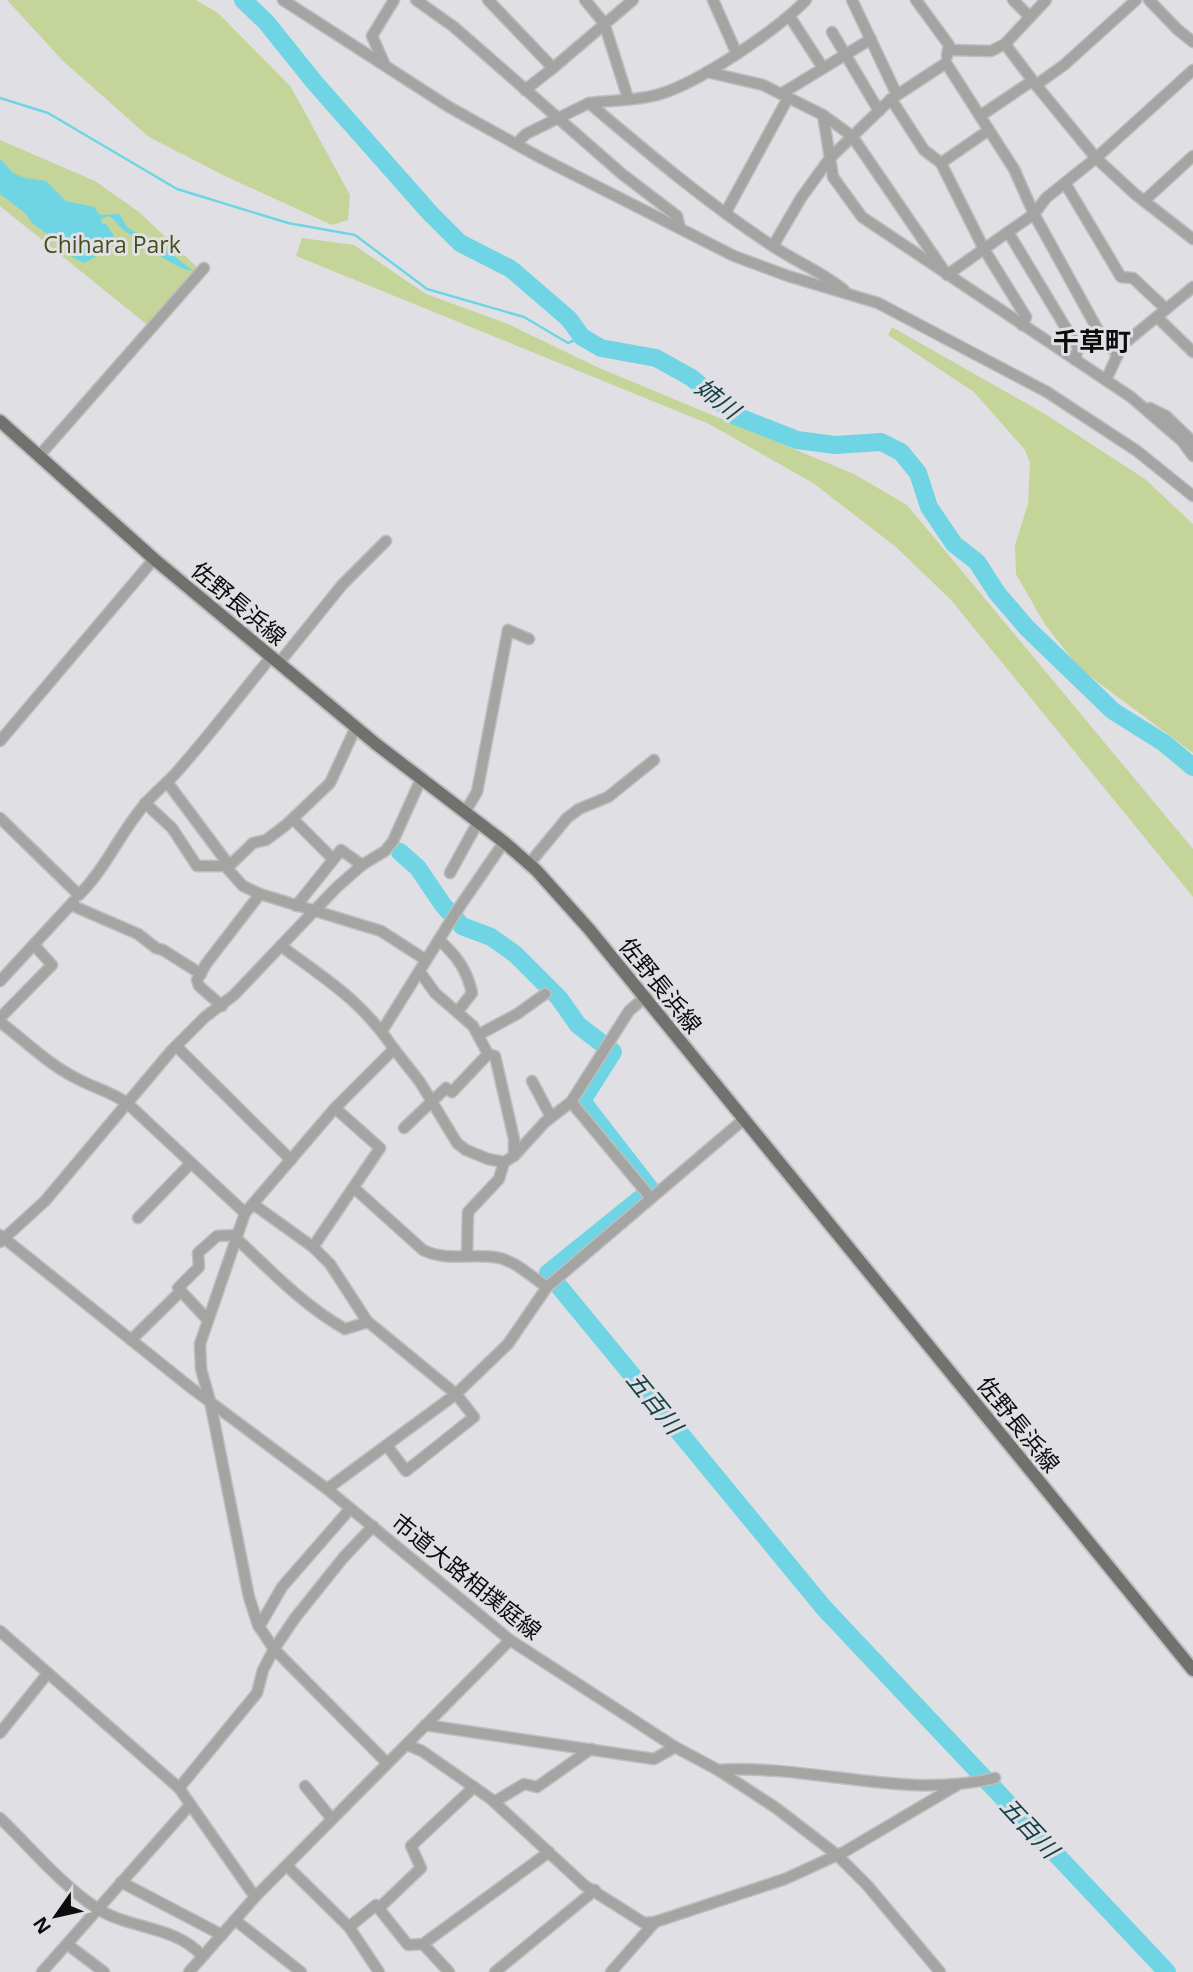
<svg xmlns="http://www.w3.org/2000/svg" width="1193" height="1972" font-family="'Open Sans','Noto Sans JP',sans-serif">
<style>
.green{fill:#c5d499}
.water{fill:#6fd5e4}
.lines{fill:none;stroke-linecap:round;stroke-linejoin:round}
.stream{stroke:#6fd5e4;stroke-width:2.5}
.river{stroke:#6fd5e4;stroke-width:18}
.minor-casing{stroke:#bebec2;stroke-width:13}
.major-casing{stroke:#bebec2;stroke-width:16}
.minor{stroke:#a4a4a2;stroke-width:10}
.major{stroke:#72716e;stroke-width:12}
.labels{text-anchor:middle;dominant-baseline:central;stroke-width:6;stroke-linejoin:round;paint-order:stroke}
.park-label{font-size:23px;fill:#45501c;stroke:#e0e0e4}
.street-label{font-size:23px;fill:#0d0d0e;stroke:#e0e0e4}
.water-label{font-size:24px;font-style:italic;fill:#134249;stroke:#e0e0e4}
.quarter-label{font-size:26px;font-weight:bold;fill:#0d0d0e;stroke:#e0e0e4}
</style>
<rect width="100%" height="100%" fill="#e0e0e4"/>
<g class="green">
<path d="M 7,0 L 196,0 L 218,13 L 291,87 L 350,195 L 348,220 L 332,225 L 225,176 L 149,137 L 63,61 Z"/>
<path d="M 0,140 L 95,181 L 139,212 L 198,268 L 150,327 L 0,206 Z"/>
<path d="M 302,238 L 354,245 L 426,294 L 508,324 L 597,367 L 854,474 L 907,505 L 1193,849 L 1193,897 L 951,600 L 896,547 L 813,483 L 709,424 L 296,256 Z"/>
<path d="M 892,327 L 1045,414 L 1145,479 L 1193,524 L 1193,753 L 1079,668 L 1044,623 L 1016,574 L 1015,545 L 1028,504 L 1030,463 L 1025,450 L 974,392 L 888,335 Z"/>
</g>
<path class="water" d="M 0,159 L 13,173 L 25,178 L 46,181 L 66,201 L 94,207 L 100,215 L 119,214 L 128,228 L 164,248 L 193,271 C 175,270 141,242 125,231 C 119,227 116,220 109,216 L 101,219 L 102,224 L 106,224 L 114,236 L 110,249 L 84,263 L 72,257 L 62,244 L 33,224 L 25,213 L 0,194 Z"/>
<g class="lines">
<path class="stream" d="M 0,98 L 48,113 L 177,189 L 288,223 L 355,235 L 427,289 L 524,317 L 568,343 L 582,337"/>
<g class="river">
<path d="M 243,0 L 266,22 L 315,83 L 430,213 L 460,243 L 511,269 L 569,319 L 582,337 L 601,348 L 656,358 L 692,378 L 736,416 L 797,440 L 835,445 L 881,442 L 901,452 L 918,473 L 929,507 L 954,544 L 977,562 L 997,593 L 1027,628 L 1113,711 L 1164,743 L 1193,767"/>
<path d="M 400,852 L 418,868 L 443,905 L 462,926 L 491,937 L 515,954 L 559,998 L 578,1025 L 613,1052 L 582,1101 L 651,1190 L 548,1273 L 824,1608 L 1167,1972"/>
</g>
<g class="minor-casing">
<g id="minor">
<path d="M 283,0 L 449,107 L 541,158 L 734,256 L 788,276 L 878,303 L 1047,392 L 1137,451 L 1193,496"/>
<path d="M 416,0 L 454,27 L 622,174 L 677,216 L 680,228"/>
<path d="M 488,0 L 553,68 L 525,90"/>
<path d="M 585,0 L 604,23 L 628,98"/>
<path d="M 713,0 L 736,52"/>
<path d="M 852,0 L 897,95"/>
<path d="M 916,0 L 949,45 L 947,56"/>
<path d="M 1013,0 L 1030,17"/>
<path d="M 1149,0 L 1177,29 L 1193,42"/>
<path d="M 790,17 L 823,68"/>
<path d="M 832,32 L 879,111"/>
<path d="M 1005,44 L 1046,0"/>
<path d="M 948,50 L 991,51 L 1005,44 L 1036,85 L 1064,65 L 1136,0"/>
<path d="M 384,63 L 372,36 L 394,0"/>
<path d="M 553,68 L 633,0"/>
<path d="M 707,72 L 763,85 L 823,115 L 833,177 L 862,217 L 1131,397 L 1182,441 L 1193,456"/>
<path d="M 1036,85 L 1096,158 L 1193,70"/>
<path d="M 781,94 L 871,39"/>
<path d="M 891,99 L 946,63 L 1014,169 L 1034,214"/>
<path d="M 589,103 C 612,100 638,101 660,94 C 700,82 777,30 806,0"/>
<path d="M 823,115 L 852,136 L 947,275 L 1008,232 L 1078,348 L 1075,360"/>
<path d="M 980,116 L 1032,81"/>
<path d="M 517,143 L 526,134 L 589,103 C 648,153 707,203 771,245 C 796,262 819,270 844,290"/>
<path d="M 941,163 L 989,130"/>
<path d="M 1065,183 L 1121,277 L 1133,278 L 1166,309"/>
<path d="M 1144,201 L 1193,156"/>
<path d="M 726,212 L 788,98"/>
<path d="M 1034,214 L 1046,198 L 1096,158 L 1135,194 L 1193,239"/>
<path d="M 1008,232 L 1034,214 L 1105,343 L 1118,354 L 1106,380"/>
<path d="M 773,246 L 801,198 L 830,158 L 891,99 L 924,150 L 941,163 L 984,249 L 1026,317 L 1022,325"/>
<path d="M 1157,317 L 1193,352"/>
<path d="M 1115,351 L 1193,287"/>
<path d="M 1150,408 L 1166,416 L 1193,442"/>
<path d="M 39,456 L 204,268"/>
<path d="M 279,663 L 342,585 L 386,541"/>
<path d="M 0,741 L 154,559"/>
<path d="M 167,782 L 229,865"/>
<path d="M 145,803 L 172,828 L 197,866 L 225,866 L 243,886 L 260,894 L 381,931 L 426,960"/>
<path d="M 465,812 L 477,792 L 508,630 L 529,639"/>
<path d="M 0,818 L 79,895 C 107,867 119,834 145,804 C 154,793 166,784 175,774 C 209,736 239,696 271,657"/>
<path d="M 293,819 L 333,859"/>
<path d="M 529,864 L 567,818 L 579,809 L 608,797 L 654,760"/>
<path d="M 227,868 L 253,843 L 266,840 L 286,825 L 330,783 L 356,727"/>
<path d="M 450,873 L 478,822"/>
<path d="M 71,905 L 138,934 L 156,948 L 163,950 L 201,974"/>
<path d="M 296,906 L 341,850 L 362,865"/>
<path d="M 439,940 C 457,956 467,970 472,993 L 458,1011"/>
<path d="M 281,946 C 328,981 361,1000 394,1049 L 335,1108 L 245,1213 L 200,1344 L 201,1369 L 210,1401 L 249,1597 L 258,1625 L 274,1649 L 387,1763"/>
<path d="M 420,972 L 435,993 L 473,1026 L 488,1054 L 495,1056 L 514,1139 L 514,1156"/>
<path d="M 0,981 L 74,901"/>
<path d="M 222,1006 L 199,986 L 197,980 L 206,964 L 260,894"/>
<path d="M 0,1018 L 52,965 L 35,946"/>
<path d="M 0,1022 C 24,1040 47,1063 74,1077 C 91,1087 110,1091 127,1103 L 245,1213"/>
<path d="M 382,1031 L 458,909 L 504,842"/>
<path d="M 478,1035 L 517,1014 L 545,994"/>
<path d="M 176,1046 L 291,1160"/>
<path d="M 394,1049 L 420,1082 L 457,1143 L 466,1150 L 488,1159 L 504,1162 L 514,1156 L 545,1122 L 571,1102 L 629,1011 L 644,998"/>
<path d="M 532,1081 L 551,1117"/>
<path d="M 571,1102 L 651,1198"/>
<path d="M 404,1128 L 446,1088 L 452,1092 L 488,1054"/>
<path d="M 354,1188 L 423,1250 C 445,1261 470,1254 494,1257 C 514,1259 531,1277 547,1287"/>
<path d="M 253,1204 L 313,1247 L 330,1264 L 367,1321 L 456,1394 L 474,1417 L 406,1471 L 387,1446"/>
<path d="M 138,1218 L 191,1163"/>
<path d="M 0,1235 L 190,1387 L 327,1489 L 510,1640 L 675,1747 L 718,1770 L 776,1808 L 836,1854 L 867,1885 L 940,1972"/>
<path d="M 236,1238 C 270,1270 304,1306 345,1329 L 368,1322"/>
<path d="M 0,1242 L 45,1201 L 171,1051 L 205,1017 L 234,995 L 336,888 L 362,865 L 385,851 L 393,841 L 421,779"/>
<path d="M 313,1247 L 380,1148 L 335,1108"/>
<path d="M 467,1256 L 468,1212 L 499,1179 L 504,1162"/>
<path d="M 208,1320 L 178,1288 L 199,1267 L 198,1253 L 217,1236 L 237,1235"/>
<path d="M 131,1340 L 181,1291"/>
<path d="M 327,1489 L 456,1394 L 508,1344 L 547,1287 L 743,1120"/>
<path d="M 259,1627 L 282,1587 L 350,1509"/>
<path d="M 0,1631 L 179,1788 L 255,1897"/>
<path d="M 425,1725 L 654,1759 L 675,1747"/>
<path d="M 0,1733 L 48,1673"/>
<path d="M 407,1745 L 422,1751 L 491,1799 L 584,1885 L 644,1923 L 655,1922 L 785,1879 L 844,1852 L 959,1784"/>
<path d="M 718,1770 C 811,1764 903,1800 995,1778"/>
<path d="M 305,1786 L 332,1819"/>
<path d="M 179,1788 L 257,1693 L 263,1670 L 274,1649 L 295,1618 L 343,1558 L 373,1526"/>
<path d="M 494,1802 L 524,1784 L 537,1787 L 591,1749"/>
<path d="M 0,1818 C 30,1847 61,1884 95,1907 C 128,1930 176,1925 202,1956"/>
<path d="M 287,1866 L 349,1927 L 376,1905 L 408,1945 L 423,1944 L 549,1852"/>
<path d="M 121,1882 L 222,1935"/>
<path d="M 379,1908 L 421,1868 L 411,1846 L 474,1787"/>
<path d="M 235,1920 L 301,1972"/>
<path d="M 349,1927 L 379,1972"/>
<path d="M 423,1944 L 449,1972"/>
<path d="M 68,1945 L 104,1972"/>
<path d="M 42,1972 L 190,1805"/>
<path d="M 189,1972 L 255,1897 L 510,1640"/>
<path d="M 495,1972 L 595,1890"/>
<path d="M 611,1972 L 655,1922"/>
</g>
</g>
<g class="major-casing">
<path id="major" d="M 0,421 L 154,559 L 376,744 L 504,842 L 536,870 L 589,929 L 1193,1670"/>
</g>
<use href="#minor" class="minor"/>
<use href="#major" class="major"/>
</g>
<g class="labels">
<g class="park-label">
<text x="112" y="244">Chihara Park</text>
</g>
<g class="street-label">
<text transform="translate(239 603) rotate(40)">佐野長浜線</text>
<text transform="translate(661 985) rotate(51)">佐野長浜線</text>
<text transform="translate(1019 1424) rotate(51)">佐野長浜線</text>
<text transform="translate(467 1576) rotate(39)">市道大路相撲庭線</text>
</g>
<g class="water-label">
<text transform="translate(718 398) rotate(38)">姉川</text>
<text transform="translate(655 1402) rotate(51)">五百川</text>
<text transform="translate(1030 1827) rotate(47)">五百川</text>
</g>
<g class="quarter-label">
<text x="1092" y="341">千草町</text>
</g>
</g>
<g transform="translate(56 1916) rotate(236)" stroke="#e0e0e4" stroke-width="5" paint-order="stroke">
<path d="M0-5L12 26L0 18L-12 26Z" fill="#0d0d0e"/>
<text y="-10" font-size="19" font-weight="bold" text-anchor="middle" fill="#0d0d0e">N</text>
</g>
</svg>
